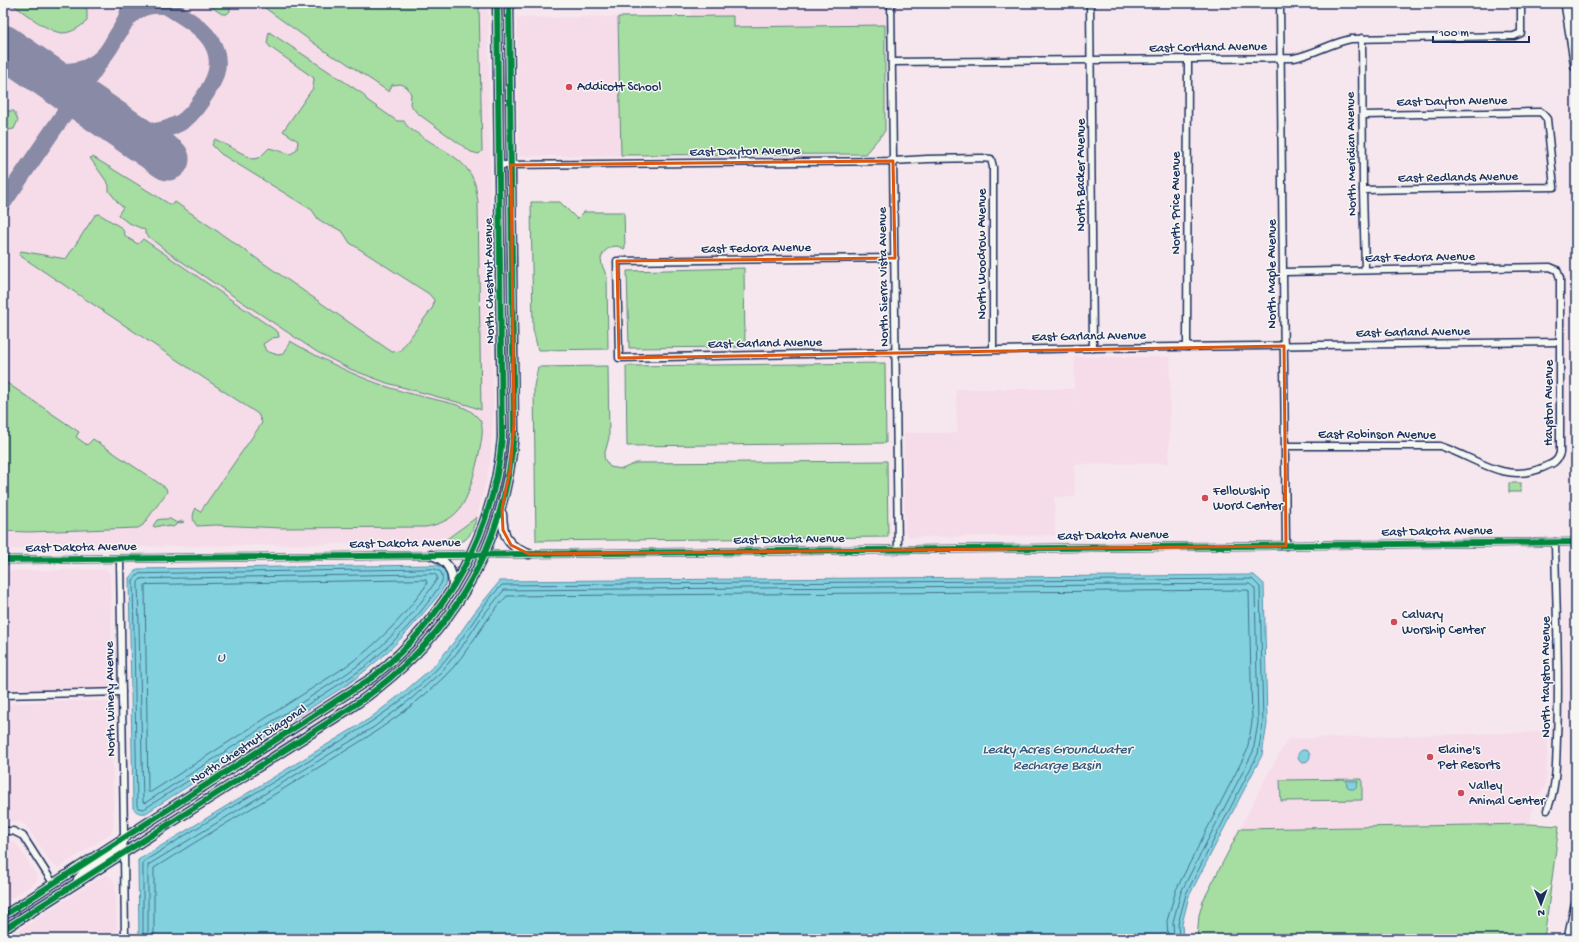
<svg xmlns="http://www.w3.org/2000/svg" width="1579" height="942" font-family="'Gochi Hand',sans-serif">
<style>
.built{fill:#f6dbe9}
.green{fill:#a6dda1;stroke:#608680}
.water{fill:#82d1de;stroke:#5990ab}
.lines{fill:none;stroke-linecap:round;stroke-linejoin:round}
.shore{stroke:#447091;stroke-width:1}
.taxiway{stroke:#888aa6;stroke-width:17}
.runway{stroke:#888aa6;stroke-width:43}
.minor-casing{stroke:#1b2f5e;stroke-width:9}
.major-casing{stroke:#1b2f5e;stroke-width:11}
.highway-casing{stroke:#1b2f5e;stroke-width:12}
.minor{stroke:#f6f6f2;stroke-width:6}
.major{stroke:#f6f6f2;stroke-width:8}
.highway{stroke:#f6f6f2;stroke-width:9}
.cycleway-casing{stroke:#f6f6f2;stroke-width:8}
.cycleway{stroke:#00873e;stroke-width:6}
.marked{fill:none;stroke:#de5710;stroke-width:3;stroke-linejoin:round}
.poi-dot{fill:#d1495b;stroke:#f6f6f2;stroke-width:1.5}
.labels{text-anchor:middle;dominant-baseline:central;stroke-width:3;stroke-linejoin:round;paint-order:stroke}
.street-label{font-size:13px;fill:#1b2f5e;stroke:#f6f6f2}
.poi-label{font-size:13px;fill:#1b2f5e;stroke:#f6f6f2;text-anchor:start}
.water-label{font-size:14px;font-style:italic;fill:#35587e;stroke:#f6f6f2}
</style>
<rect width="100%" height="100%" fill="#f6e6ed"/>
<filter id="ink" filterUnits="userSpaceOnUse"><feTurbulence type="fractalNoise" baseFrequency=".025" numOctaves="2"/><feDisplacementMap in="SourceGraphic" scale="8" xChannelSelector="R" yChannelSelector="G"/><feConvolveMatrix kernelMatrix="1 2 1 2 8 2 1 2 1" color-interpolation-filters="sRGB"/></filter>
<g filter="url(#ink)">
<g class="built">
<path d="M 3,3 L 488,3 L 493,417 L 490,462 L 483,493 L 477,516 L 440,542 L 3,549 Z"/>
<path d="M 691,3 L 885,3 L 885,25 L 733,27 L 732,16 L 691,17 Z"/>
<path d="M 618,17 L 621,155 L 519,156 L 517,18 Z"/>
<path d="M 1075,357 L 1170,357 L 1169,463 L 1074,464 L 1075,497 L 1054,497 L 1055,535 L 910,537 L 905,532 L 904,433 L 957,433 L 956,389 L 1074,389 L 1074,411 Z"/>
<path d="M 105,570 L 108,571 L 110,574 L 112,684 L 107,688 L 3,690 L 3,571 Z"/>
<path d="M 49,701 L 109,701 L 112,703 L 113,826 L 112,831 L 110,834 L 59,867 L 53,866 L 26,825 L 18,821 L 3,821 L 3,704 Z"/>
<path d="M 1548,732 L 1546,783 L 1542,792 L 1535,798 L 1533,803 L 1530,824 L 1240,829 L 1265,779 L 1288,739 Z"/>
<path d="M 3,840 L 10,840 L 16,843 L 37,876 L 36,882 L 3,903 Z"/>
<path d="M 106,875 L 112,878 L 115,884 L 117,939 L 5,939 L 101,877 Z"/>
</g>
<g class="green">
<path d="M 11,3 L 79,3 L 87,9 L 87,21 C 80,27 72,33 62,33 C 48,32 23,12 11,3 Z"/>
<path d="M 205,3 L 226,3 L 230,6 L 230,11 L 227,14 L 222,14 Z"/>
<path d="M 258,3 L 479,3 L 482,151 L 479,154 L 471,152 L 417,113 L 410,104 L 411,94 L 407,87 L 401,84 L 392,85 L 389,92 L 342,60 L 332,56 Z"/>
<path d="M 733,16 L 733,27 L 885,25 L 885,131 L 865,154 L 621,155 L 618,17 Z"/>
<path d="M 269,32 L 363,94 L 367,100 L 397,121 L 404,121 C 407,128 414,131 420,135 C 439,149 467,158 475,184 C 476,189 477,196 478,202 L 481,410 L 468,405 L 387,383 L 350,369 L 317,352 L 169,253 L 145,234 L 145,230 L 127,222 L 118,215 L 123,207 L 120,205 L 109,191 L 109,185 L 90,158 L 93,157 L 171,205 L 175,202 L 392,352 L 400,351 L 433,307 L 434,300 L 429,294 L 350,243 L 343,232 L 334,227 L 329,226 L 318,219 L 312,210 L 221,154 L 212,145 L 215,139 L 253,159 L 259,158 L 269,148 L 291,154 L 297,149 L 298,141 L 283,131 L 313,88 L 314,78 L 270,47 L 267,43 Z"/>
<path d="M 3,106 L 8,111 L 14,111 L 18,120 L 14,129 L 8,130 L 3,127 Z"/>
<path d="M 531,202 L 560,202 L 577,219 L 584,212 L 624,212 L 625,249 L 617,246 L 610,247 L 604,252 L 601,258 L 602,265 L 607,277 L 608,349 L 538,350 L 533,329 Z"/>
<path d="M 99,214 L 122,228 L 126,237 L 138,244 L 143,239 L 278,332 L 279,337 L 272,338 L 263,344 L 266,351 L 278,355 L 284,354 L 290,341 C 337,368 379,388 433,399 C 449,403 468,405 479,419 C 481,421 482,425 482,428 C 484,436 475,472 472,481 C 464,509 455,521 426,527 L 282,528 L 215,525 L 197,526 C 192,520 192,515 196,508 L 200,512 L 262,423 L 258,414 L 19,255 L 21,251 L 66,259 L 95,215 Z"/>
<path d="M 744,268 L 745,347 L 629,348 L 627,271 Z"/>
<path d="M 885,363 L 886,443 L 627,446 L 626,366 Z"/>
<path d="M 608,366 L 609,438 L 604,456 L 605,460 L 610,467 L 622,469 L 636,463 L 887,461 L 888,537 L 536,541 L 534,386 L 538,367 Z"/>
<path d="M 7,383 L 79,432 L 76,437 L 87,445 L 93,439 L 166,488 L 167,492 L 143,525 L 138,528 L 28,532 L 3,531 L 3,389 Z"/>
<rect x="1509" y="483" width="12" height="9"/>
<path d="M 477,517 C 468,542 468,542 441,543 Z"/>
<path d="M 163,519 L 170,519 L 177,523 L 182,521 L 184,522 L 177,524 L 173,527 L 169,526 L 166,527 L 163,525 L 155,527 L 153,526 L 157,520 Z"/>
<path d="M 1362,779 L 1362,800 L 1281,801 L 1280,780 Z"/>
<path d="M 1530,824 L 1559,826 L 1544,939 L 1197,939 L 1199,915 L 1203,901 L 1240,829 Z"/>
</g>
<g class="water">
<path d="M 436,565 L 444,568 C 446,573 448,577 446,583 C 442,592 433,602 426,610 C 402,640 379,661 348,684 L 146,813 C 140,814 137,813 133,808 L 129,578 L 137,569 Z"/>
<path d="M 1254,575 L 1264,584 L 1267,724 L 1262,755 L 1189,896 L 1182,924 L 1183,939 L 139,939 L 138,860 L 369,719 L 405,691 L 434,666 L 454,642 L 474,613 L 500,581 Z"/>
<circle cx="1304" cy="756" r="6"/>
<path d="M 1346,781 L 1358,781 L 1357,786 L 1354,789 L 1350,789 L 1347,786 Z"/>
</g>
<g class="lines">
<g class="shore">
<path d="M 435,569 L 441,572 C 442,575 443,578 442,581 C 441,585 436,590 434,594 C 415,621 391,645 366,666 L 346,680 L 144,809 L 138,808 L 137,806 L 133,580 L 139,574 Z"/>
<path d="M 434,574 L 437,576 L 437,579 C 417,611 392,638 363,662 L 343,676 L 145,803 L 143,802 L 138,582 L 141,579 Z"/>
<path d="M 426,580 L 427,584 C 408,612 385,636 359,657 L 339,671 L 151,792 L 148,792 L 145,585 Z"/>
<path d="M 143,939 L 143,862 C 197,827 253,794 309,761 C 353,733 400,707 437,669 C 462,644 477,610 502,585 L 1252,579 L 1260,587 L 1263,723 L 1258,754 L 1186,894 L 1178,924 L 1179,939"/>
<path d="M 148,939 L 148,865 L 374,727 L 411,699 L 441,672 L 461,648 L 481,618 L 504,590 L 1250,584 L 1255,589 L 1258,723 L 1253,752 L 1181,892 L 1173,922 L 1174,939"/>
<path d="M 154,939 L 154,868 C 206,835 259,804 311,772 C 358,743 405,716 444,677 C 469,653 483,620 507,596 L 1248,590 L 1249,592 L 1252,722 L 1247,751 L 1176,890 L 1167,921 L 1168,939"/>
</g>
<g class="taxiway">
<path d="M 125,23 C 134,8 150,3 166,6"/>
<path d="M 28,63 C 56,73 84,78 106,53 C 110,48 113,42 116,37 C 123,26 129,16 130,3"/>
<path d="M 130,133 C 147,134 165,131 180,123 C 189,118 195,110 201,101 C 214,83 224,64 212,43 C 203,26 178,14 162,3"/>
<path d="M 3,203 L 106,53"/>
</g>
<path class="runway" d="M 3,46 L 168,159"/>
<g class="minor-casing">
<g id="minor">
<path d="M 891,3 L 898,550"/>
<path d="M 1090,3 L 1093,348"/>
<path d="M 1280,3 L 1286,546"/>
<path d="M 1362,38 L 1363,190 L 1365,270"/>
<path d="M 892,62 L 1294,58 C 1314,54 1331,43 1351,39 L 1514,36 L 1521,33 L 1521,3"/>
<path d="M 1363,115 L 1541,112 L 1547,119 L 1554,187 L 1363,190"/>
<path d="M 499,165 L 893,161 L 927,159 L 982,158 L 991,159 L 993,167 L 993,349"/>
<path d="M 895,258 L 617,261 L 619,358 L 1093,348 L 1559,342"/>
<path d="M 1284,272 L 1550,267 L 1557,270 L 1560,278 L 1560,453 C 1557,463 1551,464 1542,468 C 1503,484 1475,457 1440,446 L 1285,446"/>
<path d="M 1187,347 L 1188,59"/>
<path d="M 120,559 L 124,838"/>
<path d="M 3,560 L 1576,542"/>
<path d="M 3,695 L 122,692"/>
<path d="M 1547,810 C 1557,788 1556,762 1557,738 C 1560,673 1556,607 1555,542"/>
<path d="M 3,831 L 13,831 L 23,836 L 53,883"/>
<path d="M 124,853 L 125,939"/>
</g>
</g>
<g class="major-casing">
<g id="major">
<path d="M 502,514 C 503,537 507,546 529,554"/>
<path d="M 431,555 C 447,560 453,570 453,587"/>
<path d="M 78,879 L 87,869 L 119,848 L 122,846 L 124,838"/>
<path d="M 3,916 L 373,677 C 447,617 494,533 502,438 L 497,3"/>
<path d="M 3,930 L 349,709 C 448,643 504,553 514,434 L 509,3"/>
</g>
</g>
<g class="highway-casing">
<g id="highway">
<path d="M 1566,3 L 1576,67"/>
<path d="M 1569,939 L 1576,905"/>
</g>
</g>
<use href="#minor" class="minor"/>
<use href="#major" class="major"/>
<use href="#highway" class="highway"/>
<g class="cycleway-casing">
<g id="cycleway">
<path d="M 3,560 L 1576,542"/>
<path d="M 3,916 L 373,677 C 447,617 494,533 502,438 L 497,3"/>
<path d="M 3,930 L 349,709 C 448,643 504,553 514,434 L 509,3"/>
</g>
</g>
<use href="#cycleway" class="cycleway"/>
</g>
</g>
<path class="marked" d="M 893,161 L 895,258 L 617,261 L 619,358 L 1284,346 L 1286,546 L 529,554 L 511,545 L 503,530 L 502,508 L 510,471 L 514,424 L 511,165 Z"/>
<g class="poi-dot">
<circle cx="569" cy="87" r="4"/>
<circle cx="1205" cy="498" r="4"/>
<circle cx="1394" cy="622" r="4"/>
<circle cx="1430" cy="757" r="4"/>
<circle cx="1461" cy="793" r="4"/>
</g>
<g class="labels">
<g class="street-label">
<text transform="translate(1208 48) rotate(-1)">East Cortland Avenue</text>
<text transform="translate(1452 102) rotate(-1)">East Dayton Avenue</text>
<text transform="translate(745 152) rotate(-1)">East Dayton Avenue</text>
<text transform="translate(1352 154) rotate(-91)">North Meridian Avenue</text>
<text transform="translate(1081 175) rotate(-90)">North Backer Avenue</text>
<text transform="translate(1458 178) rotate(-1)">East Redlands Avenue</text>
<text transform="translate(1176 203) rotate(-90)">North Price Avenue</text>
<text transform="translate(756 249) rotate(-1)">East Fedora Avenue</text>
<text transform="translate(982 254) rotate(-90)">North Woodrow Avenue</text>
<text transform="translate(1420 258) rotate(-1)">East Fedora Avenue</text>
<text transform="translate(1272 274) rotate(-90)">North Maple Avenue</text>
<text transform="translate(884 277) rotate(-91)">North Sierra Vista Avenue</text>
<text transform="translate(490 281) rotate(-91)">North Chestnut Avenue</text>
<text transform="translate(1413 333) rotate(-1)">East Garland Avenue</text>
<text transform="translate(1089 337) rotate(-1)">East Garland Avenue</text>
<text transform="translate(765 344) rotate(-1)">East Garland Avenue</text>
<text transform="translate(1549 403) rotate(-90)">Hayston Avenue</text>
<text x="1377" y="435">East Robinson Avenue</text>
<text transform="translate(1437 532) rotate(-1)">East Dakota Avenue</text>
<text transform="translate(1113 536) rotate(-1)">East Dakota Avenue</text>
<text transform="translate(789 540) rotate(-1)">East Dakota Avenue</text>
<text transform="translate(405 544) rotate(-1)">East Dakota Avenue</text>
<text transform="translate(81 548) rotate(-1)">East Dakota Avenue</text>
<text transform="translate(1546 677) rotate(-90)">North Hayston Avenue</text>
<text transform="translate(111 699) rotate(-91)">North Winery Avenue</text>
<text transform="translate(249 745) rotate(-33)">North Chestnut Diagonal</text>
</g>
<g class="poi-label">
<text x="577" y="87">Addicott School</text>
<text x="1213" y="491">Fellowship<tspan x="1213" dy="15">Word Center</tspan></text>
<text x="1402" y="615">Calvary<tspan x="1402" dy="15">Worship Center</tspan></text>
<text x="1438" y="750">Elaine's<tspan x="1438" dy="15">Pet Resorts</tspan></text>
<text x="1469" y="786">Valley<tspan x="1469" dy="15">Animal Center</tspan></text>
</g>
<g class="water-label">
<text x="221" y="658">U</text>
<text x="1057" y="750">Leaky Acres Groundwater<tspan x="1057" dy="16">Recharge Basin</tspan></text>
</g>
</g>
<rect width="1579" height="942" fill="none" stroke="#f6f6f2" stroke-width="16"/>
<rect x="8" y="8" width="1563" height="926" fill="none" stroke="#1b2f5e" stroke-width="1.5" filter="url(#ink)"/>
<g transform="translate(1541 904) rotate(179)" stroke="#f6f6f2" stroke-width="3" paint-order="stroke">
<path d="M0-3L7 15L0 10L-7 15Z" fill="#1b2f5e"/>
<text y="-6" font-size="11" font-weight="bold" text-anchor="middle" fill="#1b2f5e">N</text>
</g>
<path d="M1433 36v6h96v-6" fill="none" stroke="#1b2f5e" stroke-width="2"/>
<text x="1439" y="36" font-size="12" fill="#1b2f5e" stroke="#f6f6f2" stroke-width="3" paint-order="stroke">100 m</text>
</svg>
